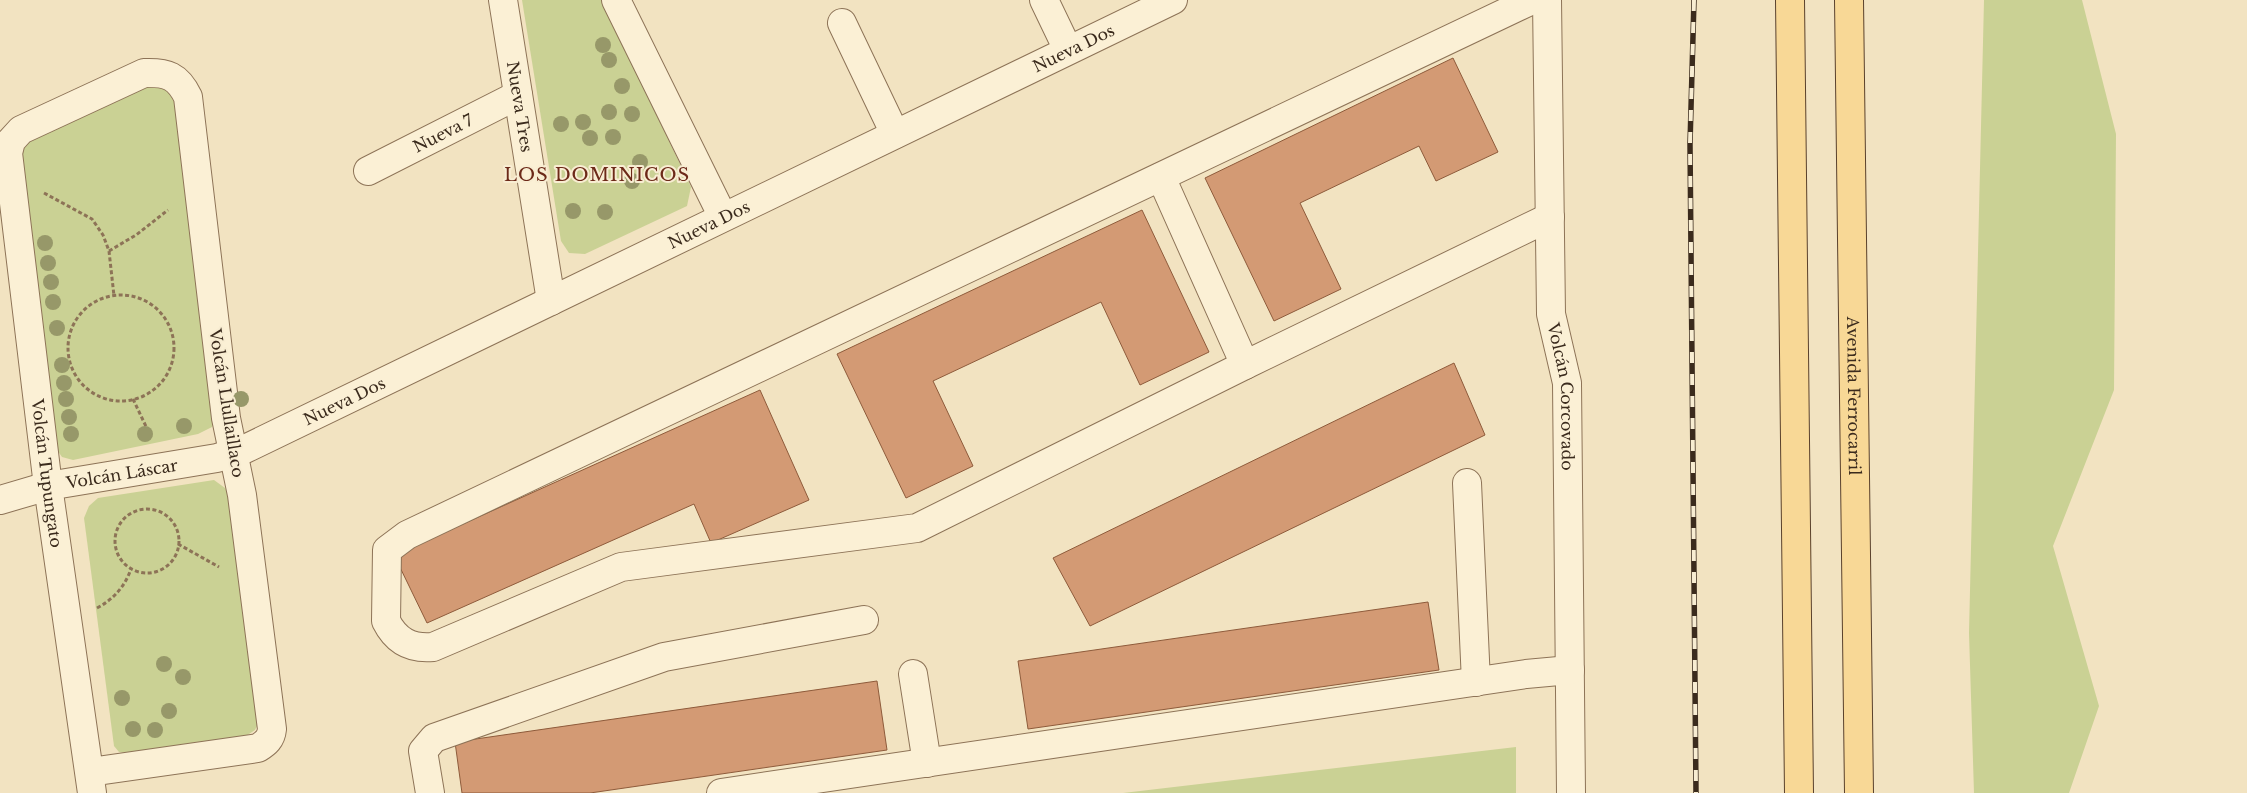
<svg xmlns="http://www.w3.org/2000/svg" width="2247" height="793" font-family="'Libre Baskerville',serif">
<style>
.green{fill:#cad194}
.building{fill:#d39a74;stroke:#8e5b3b}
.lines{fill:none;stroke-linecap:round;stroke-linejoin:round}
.minor-casing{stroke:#8d7357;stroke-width:30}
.major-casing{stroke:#5a412c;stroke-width:30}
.path{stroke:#8d7357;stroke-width:3;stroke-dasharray:4 2.5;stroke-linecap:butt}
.minor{stroke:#fbf0d5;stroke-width:28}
.major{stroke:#f8d896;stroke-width:28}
.rail-casing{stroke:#3b2b1d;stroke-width:5.5}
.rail{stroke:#f8edd2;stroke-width:4;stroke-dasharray:11;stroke-linecap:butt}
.tree{fill:#979869}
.labels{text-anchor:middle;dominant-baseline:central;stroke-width:4;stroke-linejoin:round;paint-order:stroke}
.street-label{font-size:16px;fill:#3b2b1d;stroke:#f8edd2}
.neighbourhood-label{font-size:18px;letter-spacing:1px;fill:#6c2918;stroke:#f8edd2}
</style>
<rect width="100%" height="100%" fill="#f2e3c1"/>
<g class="green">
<path d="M 522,0 L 602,0 L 691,187 L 687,206 L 585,254 L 569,253 L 561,241 Z"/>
<path d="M 1984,0 L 2082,0 L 2116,134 L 2114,390 L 2053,546 L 2099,706 L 2069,793 L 1974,793 L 1969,633 Z"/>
<path d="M 150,81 L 162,84 L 174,96 L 216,416 L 212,427 L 198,434 L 73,460 L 62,457 L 55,447 L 20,146 Z"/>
<path d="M 214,480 L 225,488 L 232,499 L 261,718 L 255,730 L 246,736 L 125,753 L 119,752 L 114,746 L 84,518 L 89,506 L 98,498 Z"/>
<path d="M 1516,747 L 1516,793 L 1123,793 Z"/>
</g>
<g class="building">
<path d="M 1453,58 L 1498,152 L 1436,181 L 1419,146 L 1300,203 L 1341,289 L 1274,321 L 1205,178 Z"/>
<path d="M 1142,210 L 1209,352 L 1140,385 L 1101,302 L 933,381 L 973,466 L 906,498 L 837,354 Z"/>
<path d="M 1454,363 L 1485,435 L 1090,626 L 1053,558 Z"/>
<path d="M 760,390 L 809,500 L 711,543 L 694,504 L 427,623 L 394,555 Z"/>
<path d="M 1428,602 L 1439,670 L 1028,729 L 1018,661 Z"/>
<path d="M 877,681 L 887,750 L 590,793 L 462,793 L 455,742 Z"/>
</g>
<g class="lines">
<g class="minor-casing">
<g id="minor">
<path id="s1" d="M 503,0 L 551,301"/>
<path d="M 616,0 L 723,217"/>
<path d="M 1044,0 L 1068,50"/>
<path d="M 1532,0 L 407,535 L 387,550 L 386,621 C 396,641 411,649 433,647 L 621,567 L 917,528 L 1245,365 L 1550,217"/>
<path id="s2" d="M 1547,0 L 1551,314 L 1567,383 L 1571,793"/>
<path d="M 842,23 L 895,134"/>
<path id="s3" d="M 368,171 L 518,95"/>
<path d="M 1161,177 L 1245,365"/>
<path d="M 1467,483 L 1476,682"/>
<path id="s4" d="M 0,500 L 48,486 L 217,458 L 245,449 L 1173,0"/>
<path d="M 913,674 L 927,763"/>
<path id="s5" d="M 90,772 L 258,748 C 266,743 271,739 272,729 L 242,495 L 226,418 L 188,97 C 178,76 167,72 144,73 L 21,130 L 11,141 L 8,153 L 48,486 L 92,793"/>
<path d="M 430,793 L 423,751 L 434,738 L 664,657 L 864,620"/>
<path d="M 721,793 L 1526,674 L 1570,670"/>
</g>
</g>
<g class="major-casing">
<g id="major">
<path d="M 1790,0 L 1799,793"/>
<path id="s6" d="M 1849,0 L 1859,793"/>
</g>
</g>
<g class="path">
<path d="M 44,193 L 92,219 L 103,235 L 109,251 L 114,296"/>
<path d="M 109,251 L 136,235 L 168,210"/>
<circle cx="121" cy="348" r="53"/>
<path d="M 133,399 L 151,437"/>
<circle cx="147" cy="541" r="32"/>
<path d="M 178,544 L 219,567"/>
<path d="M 97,608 C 114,599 125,586 131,569"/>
</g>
<use href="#minor" class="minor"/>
<use href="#major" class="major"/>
<g class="rail-casing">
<path id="rail" d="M 1694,0 L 1690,144 L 1696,793"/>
</g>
<use href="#rail" class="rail"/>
</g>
<g class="tree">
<circle cx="603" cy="45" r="8"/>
<circle cx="609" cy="60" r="8"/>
<circle cx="622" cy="86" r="8"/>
<circle cx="609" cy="112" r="8"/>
<circle cx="632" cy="114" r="8"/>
<circle cx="583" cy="122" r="8"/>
<circle cx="561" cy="124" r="8"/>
<circle cx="613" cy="137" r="8"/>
<circle cx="590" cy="138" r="8"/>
<circle cx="640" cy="162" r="8"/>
<circle cx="632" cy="181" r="8"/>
<circle cx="573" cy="211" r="8"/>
<circle cx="605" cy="212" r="8"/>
<circle cx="45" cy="243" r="8"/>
<circle cx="48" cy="263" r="8"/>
<circle cx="51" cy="282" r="8"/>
<circle cx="53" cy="302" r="8"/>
<circle cx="57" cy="328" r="8"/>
<circle cx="62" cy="365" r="8"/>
<circle cx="64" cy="383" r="8"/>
<circle cx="66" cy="399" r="8"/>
<circle cx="241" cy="399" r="8"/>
<circle cx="69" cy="417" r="8"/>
<circle cx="184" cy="426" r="8"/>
<circle cx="71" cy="434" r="8"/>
<circle cx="145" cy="434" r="8"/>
<circle cx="164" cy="664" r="8"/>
<circle cx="183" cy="677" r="8"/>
<circle cx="122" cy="698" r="8"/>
<circle cx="169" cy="711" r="8"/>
<circle cx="133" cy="729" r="8"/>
<circle cx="155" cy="730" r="8"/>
</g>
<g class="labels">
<g class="street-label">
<text stroke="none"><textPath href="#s4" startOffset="1171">Nueva Dos</textPath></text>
<text stroke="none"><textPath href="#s1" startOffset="108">Nueva Tres</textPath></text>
<text stroke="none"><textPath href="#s3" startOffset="84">Nueva 7</textPath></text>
<text stroke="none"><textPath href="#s4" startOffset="766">Nueva Dos</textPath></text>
<text stroke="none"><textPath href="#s2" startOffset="398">Volcán Corcovado</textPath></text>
<text stroke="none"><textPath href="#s6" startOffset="396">Avenida Ferrocarril</textPath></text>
<text stroke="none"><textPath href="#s4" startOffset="361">Nueva Dos</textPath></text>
<text transform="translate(227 403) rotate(81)">Volcán Llullaillaco</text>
<text stroke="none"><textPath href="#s5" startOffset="1372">Volcán Tupungato</textPath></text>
<text stroke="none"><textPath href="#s4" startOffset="125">Volcán Láscar</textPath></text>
</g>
<g class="neighbourhood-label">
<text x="597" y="175">LOS DOMINICOS</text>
</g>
</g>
</svg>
